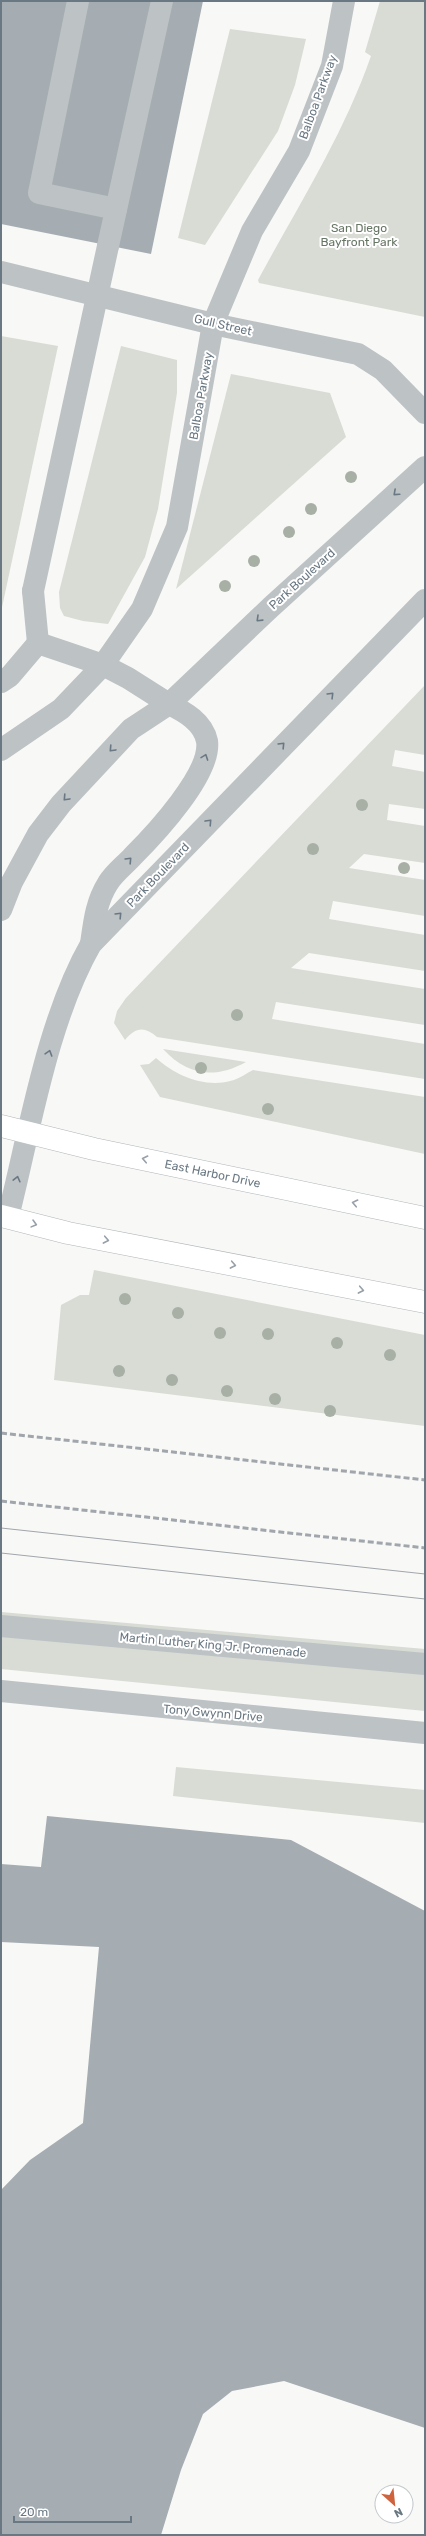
<svg xmlns="http://www.w3.org/2000/svg" width="426" height="2536" font-family="Rubik,sans-serif">
<style>
.green{fill:#d8dcd5}
.building{fill:#a5adb2}
.lines{fill:none;stroke-linecap:round;stroke-linejoin:round}
.primary-casing{stroke:#b1b6b9;stroke-width:23}
.service{stroke:#bdc2c5;stroke-width:22}
.pedestrian{stroke:#bdc2c5;stroke-width:22}
.minor{stroke:#bdc2c5;stroke-width:22}
.tertiary{stroke:#bdc2c5;stroke-width:22}
.primary{stroke:#fff;stroke-width:22}
.tram{stroke:#a0a6ab;stroke-width:1}
.rail{stroke:#a0a6ab;stroke-width:3;stroke-dasharray:6 3;stroke-linecap:butt}
.service-bridge{stroke:#bdc2c5;stroke-width:22}
.tree{fill:#a8b0a6}
.oneway{stroke:#6a7883}
.oneway2{stroke:#97a0a8}
.labels{text-anchor:middle;dominant-baseline:central;stroke-width:4;stroke-linejoin:round;paint-order:stroke}
.street-label{font-size:12px;fill:#6a7883;stroke:#fff}
.park-label{font-size:12px;fill:#677665;stroke:#fff}
</style>
<rect width="100%" height="100%" fill="#f8f8f6"/>
<g class="green">
<path d="M 380,1 L 425,1 L 425,317 L 259,283 L 258,280 C 298,206 343,136 371,56 L 365,52 Z"/>
<path d="M 230,29 L 306,39 L 295,85 L 278,131 L 205,245 L 178,238 Z"/>
<path d="M 1,336 L 58,346 L 1,612 Z"/>
<path d="M 121,346 L 177,360 L 177,393 L 158,509 L 145,557 L 108,624 L 83,621 L 64,616 L 60,608 L 59,592 Z"/>
<path d="M 231,374 L 330,393 L 346,437 L 176,589 Z"/>
<path d="M 425,685 L 425,755 L 395,750 L 392,766 L 425,772 L 425,809 L 389,804 L 387,820 L 425,826 L 425,863 L 364,854 L 349,868 L 425,880 L 425,916 L 333,901 L 329,919 L 425,935 L 425,971 L 309,953 L 291,968 L 425,989 L 425,1025 L 276,1002 L 272,1019 L 425,1044 L 425,1079 L 157,1037 C 145,1026 135,1027 125,1040 L 114,1023 L 117,1011 L 126,998 Z"/>
<path d="M 163,1049 L 246,1062 C 215,1079 188,1076 163,1049 Z"/>
<path d="M 156,1058 C 176,1076 206,1089 234,1080 C 240,1078 247,1073 253,1070 L 425,1097 L 425,1154 L 160,1097 L 140,1065 L 149,1064 Z"/>
<path d="M 94,1270 L 425,1335 L 425,1426 L 54,1380 L 61,1305 L 80,1295 L 89,1295 Z"/>
<path d="M 1,1612 L 425,1649 L 425,1711 L 1,1669 Z"/>
<path d="M 176,1767 L 425,1790 L 425,1823 L 173,1796 Z"/>
</g>
<g class="building">
<path d="M 1,1 L 203,1 L 151,254 L 1,224 Z"/>
<path d="M 47,1816 L 291,1840 L 425,1911 L 425,2428 L 284,2381 L 232,2391 L 203,2414 L 181,2470 L 161,2535 L 1,2535 L 1,2190 L 30,2160 L 83,2123 L 99,1947 L 1,1942 L 1,1864 L 41,1867 Z"/>
</g>
<g class="lines">
<g class="primary-casing">
<g id="primary">
<path id="s1" d="M 1,1126 L 94,1149 L 425,1218"/>
<path d="M 1,1216 L 68,1233 L 425,1302"/>
</g>
</g>
<g class="service">
<path d="M 78,1 L 39,193 L 116,209"/>
<path d="M 108,246 L 162,1"/>
<path d="M 33,591 L 38,643"/>
<path d="M 1,682 L 10,676 L 38,643 L 103,665 L 128,678 L 169,704"/>
</g>
<g class="pedestrian">
<path d="M 1,750 L 61,709 L 103,665 L 142,609 L 177,527 L 213,324 L 252,231 L 299,151 L 332,66 L 344,1"/>
<path d="M 1,1626 L 425,1664"/>
</g>
<path class="minor" d="M 1,272 L 213,324 L 358,354 L 383,370 L 425,413"/>
<g class="tertiary">
<path d="M 1,910 L 12,882 L 38,834 L 61,804 L 131,729 L 169,704 L 271,607 L 425,467"/>
<path d="M 91,944 C 94,922 96,902 108,883 C 114,873 125,865 133,856 C 155,834 212,773 207,741 C 203,722 185,712 169,704"/>
<path d="M 8,1217 C 30,1130 47,1021 91,944 L 425,600"/>
<path d="M 1,1691 L 425,1733"/>
</g>
<use href="#primary" class="primary"/>
<g class="tram">
<path d="M 1,1528 L 425,1574"/>
<path d="M 1,1553 L 425,1599"/>
</g>
<g class="rail">
<path d="M 1,1433 L 425,1480"/>
<path d="M 1,1501 L 425,1548"/>
</g>
<path class="service-bridge" d="M 33,591 L 108,246"/>
</g>
<g class="tree">
<circle cx="351" cy="477" r="6"/>
<circle cx="311" cy="509" r="6"/>
<circle cx="289" cy="532" r="6"/>
<circle cx="254" cy="561" r="6"/>
<circle cx="225" cy="586" r="6"/>
<circle cx="362" cy="805" r="6"/>
<circle cx="313" cy="849" r="6"/>
<circle cx="404" cy="868" r="6"/>
<circle cx="237" cy="1015" r="6"/>
<circle cx="201" cy="1068" r="6"/>
<circle cx="268" cy="1109" r="6"/>
<circle cx="125" cy="1299" r="6"/>
<circle cx="178" cy="1313" r="6"/>
<circle cx="220" cy="1333" r="6"/>
<circle cx="268" cy="1334" r="6"/>
<circle cx="337" cy="1343" r="6"/>
<circle cx="390" cy="1355" r="6"/>
<circle cx="119" cy="1371" r="6"/>
<circle cx="172" cy="1380" r="6"/>
<circle cx="227" cy="1391" r="6"/>
<circle cx="275" cy="1399" r="6"/>
<circle cx="330" cy="1411" r="6"/>
</g>
<defs><path id="oneway-chevron" d="M-2-3.5L2.5 0L-2 3.5" fill="none" stroke-width="1.6" stroke-linecap="round" stroke-linejoin="round"/></defs>
<g class="oneway">
<use href="#oneway-chevron" transform="translate(396 493) rotate(138)"/>
<use href="#oneway-chevron" transform="translate(259 619) rotate(136)"/>
<use href="#oneway-chevron" transform="translate(331 695) rotate(-45)"/>
<use href="#oneway-chevron" transform="translate(282 745) rotate(-46)"/>
<use href="#oneway-chevron" transform="translate(112 749) rotate(133)"/>
<use href="#oneway-chevron" transform="translate(205 757) rotate(-70)"/>
<use href="#oneway-chevron" transform="translate(66 798) rotate(133)"/>
<use href="#oneway-chevron" transform="translate(209 822) rotate(-47)"/>
<use href="#oneway-chevron" transform="translate(129 860) rotate(-46)"/>
<use href="#oneway-chevron" transform="translate(119 915) rotate(-46)"/>
<use href="#oneway-chevron" transform="translate(49 1053) rotate(-73)"/>
<use href="#oneway-chevron" transform="translate(17 1179) rotate(-76)"/>
</g>
<g class="oneway2">
<use href="#oneway-chevron" transform="translate(145 1159) rotate(-168)"/>
<use href="#oneway-chevron" transform="translate(355 1203) rotate(-168)"/>
<use href="#oneway-chevron" transform="translate(34 1224) rotate(15)"/>
<use href="#oneway-chevron" transform="translate(106 1240) rotate(11)"/>
<use href="#oneway-chevron" transform="translate(233 1265) rotate(11)"/>
<use href="#oneway-chevron" transform="translate(361 1290) rotate(11)"/>
</g>
<g class="labels">
<g class="street-label">
<text transform="translate(318 97) rotate(-70)">Balboa Parkway</text>
<text transform="translate(223 325) rotate(13)">Gull Street</text>
<text transform="translate(201 396) rotate(-80)">Balboa Parkway</text>
<text transform="translate(302 579) rotate(-42)">Park Boulevard</text>
<text transform="translate(158 875) rotate(-46)">Park Boulevard</text>
<text stroke="none"><textPath href="#s1" startOffset="217">East Harbor Drive</textPath></text>
<text transform="translate(213 1645) rotate(5)">Martin Luther King Jr. Promenade</text>
<text transform="translate(213 1713) rotate(5)">Tony Gwynn Drive</text>
</g>
<g class="park-label">
<text x="359" y="228">San Diego<tspan x="359" dy="14">Bayfront Park</tspan></text>
</g>
</g>
<rect width="426" height="2536" fill="none" stroke="#6a7883" stroke-width="4"/>
<g transform="translate(394 2504) rotate(153)"><circle r="19" fill="#ffffff" stroke="#c3c9cd"/>
<path d="M0-3L7 15L0 10L-7 15Z" fill="#cf633e"/>
<text y="-6" font-size="11" font-weight="bold" text-anchor="middle" fill="#6a7883">N</text>
</g>
<path d="M14 2516v6h117v-6" fill="none" stroke="#6a7883" stroke-width="2"/>
<text x="20" y="2516" font-size="12" fill="#6a7883" stroke="#ffffff" stroke-width="3" paint-order="stroke">20 m</text>
</svg>
